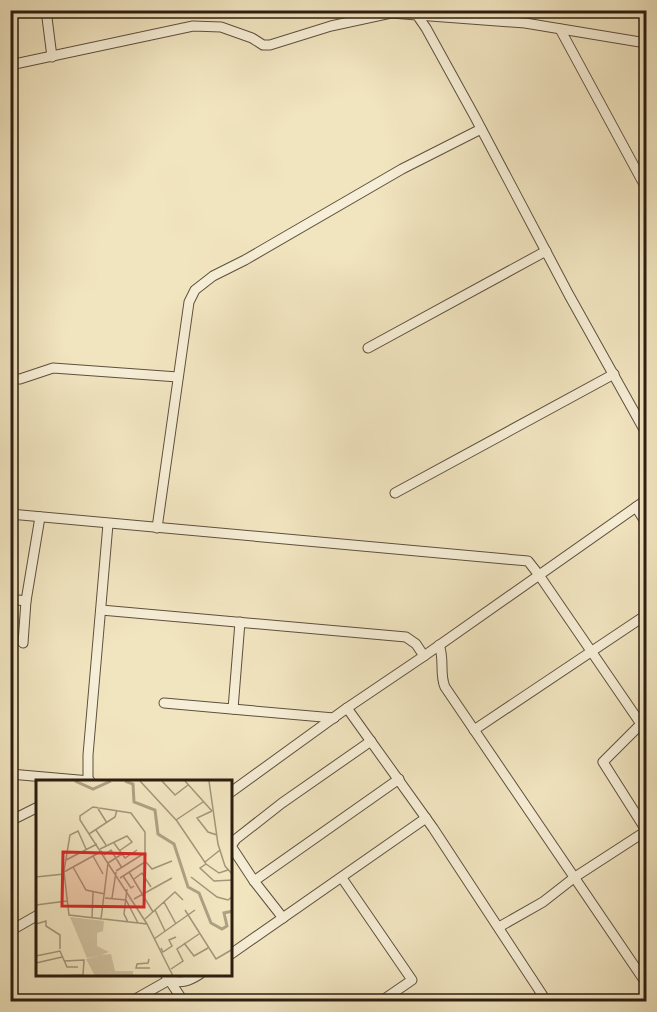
<svg xmlns="http://www.w3.org/2000/svg" width="657" height="1012" font-family="'Old Standard TT',serif">
<style>
.lines{fill:none;stroke-linecap:round;stroke-linejoin:round}
.street-casing{stroke:#5e503d;stroke-width:11}
.street{stroke:#f6eed6;stroke-width:9}
.inset-river{fill:none;stroke:#aea184;stroke-width:3}
.inset-road{fill:none;stroke:#a3957a;stroke-width:1.5}
.view{fill:#d62828;fill-opacity:0.15;stroke:#d62828;stroke-width:3}
.inset-edge{fill:none;stroke:#2d1e11;stroke-width:3}
</style>
<rect width="100%" height="100%" fill="#f1e5c0"/>
<filter id="stains"><feTurbulence type="fractalNoise" baseFrequency=".00333" numOctaves="4"/><feColorMatrix values="0 0 0 0 .2 0 0 0 0 .09 0 0 0 0 .02 0 0 0 .5 -.17"/></filter>
<radialGradient id="worn" r=".72"><stop offset=".6" stop-color="#630" stop-opacity="0"/><stop offset="1" stop-color="#630" stop-opacity=".3"/></radialGradient>
<g class="lines">
<g class="street-casing">
<g id="street">
<path d="M 46,10 L 52,57"/>
<path d="M 417,15 L 525,23 L 646,43"/>
<path d="M 560,29 L 646,188"/>
<path d="M 10,65 L 193,26 L 221,27 L 252,38 L 263,45 L 270,45 L 331,26 L 391,13 L 417,15 L 426,28 L 475,117 L 569,295 L 646,433"/>
<path d="M 368,348 L 546,251"/>
<path d="M 10,379 L 20,379 L 53,368 L 178,377"/>
<path d="M 395,493 L 614,374"/>
<path d="M 636,507 L 646,523"/>
<path d="M 10,514 L 528,561 L 539,575 L 641,724"/>
<path d="M 157,528 L 189,302 L 195,290 L 213,276 L 245,260 L 402,169 L 481,129"/>
<path d="M 10,599 L 26,601"/>
<path d="M 101,610 L 406,637 L 416,644 L 424,656"/>
<path d="M 23,643 L 26,601 L 40,517"/>
<path d="M 439,645 C 445,660 439,673 445,687 L 646,983"/>
<path d="M 164,703 L 334,718"/>
<path d="M 347,708 L 433,828 L 547,1002"/>
<path d="M 233,709 L 240,622"/>
<path d="M 646,720 L 641,724 L 603,762 L 646,830"/>
<path d="M 474,730 L 646,615"/>
<path d="M 10,774 L 90,781"/>
<path d="M 88,781 L 88,755 L 108,524"/>
<path d="M 231,792 L 347,708 L 424,656 L 646,500"/>
<path d="M 10,821 L 38,807"/>
<path d="M 231,846 L 236,839 L 282,803 L 371,741"/>
<path d="M 231,846 L 254,881 L 283,918"/>
<path d="M 342,878 L 412,980 L 380,1002"/>
<path d="M 254,881 L 399,779"/>
<path d="M 499,927 L 543,902 L 575,877 L 646,831"/>
<path d="M 10,931 L 38,915"/>
<path d="M 231,954 L 426,818"/>
<path d="M 165,974 L 184,1002"/>
<path d="M 10,996 L 14,1002"/>
<path d="M 130,1002 L 169,980 C 181,984 189,981 200,974"/>
</g>
</g>
<use href="#street" class="street"/>
</g>
<g transform="translate(36 780)">
<rect width="196" height="196" fill="#f1e5c0"/>
<path d="M 34,137 L 68,141 L 67,151 L 61,153 L 61,166 L 73,172 L 65,175 L 75,174 L 79,191 L 97,191 L 97,196 L 59,196 L 50,179 L 63,176 L 51,178 Z" fill="#d0c3a2"/>
<path class="inset-river" d="M 39,1 L 57,9 L 75,1M 89,1 L 97,4 L 98,22 L 119,30 L 122,54 L 138,64 L 152,107 L 163,113 L 175,143 L 186,149 L 191,146 L 188,133 L 197,131"/>
<path class="inset-road" d="M 104,1 L 141,41 L 170,84 L 183,93 L 192,90M 126,1 L 139,15 L 152,5M 149,1 L 176,31M 173,1 L 182,64 L 189,86 L 197,95M 61,27 L 71,43M 176,31 L 161,38 L 172,52 L 181,55M 140,40 L 167,22M 60,50 L 70,65M 53,54 L 79,37 L 81,30M 78,63 L 89,78 L 101,70M 64,69 L 91,56 L 96,62 L 83,71M 66,71 L 28,92 L 33,135 L 111,144 L 137,196M 68,75 L 75,70 L 86,88M 57,76 L 67,94M 30,80 L 61,64M 110,82 L 116,89 L 136,81M 169,82 L 184,70M 170,84 L 164,88 L 178,101 L 197,100M 37,87 L 50,110 L 69,114M 28,91 L 34,55 L 42,51 L 50,69M 80,91 L 107,74M 93,92 L 117,132M 87,96 L 95,108 L 98,106M 0,97 L 28,94M 155,97 L 181,117 L 192,120 L 197,116M 84,98 L 109,82 L 109,52 L 95,33 L 57,27 L 44,36 L 44,40 L 111,144M 98,99 L 106,93 L 115,107M 91,109 L 88,134 L 92,142M 69,118 L 90,120 L 102,143M 76,118 L 80,92M 98,119 L 136,98M 128,122 L 140,144M 0,125 L 31,121M 119,130 L 129,151M 149,130 L 180,179 L 197,169M 56,138 L 57,112M 65,139 L 72,83 L 86,74M 109,139 L 139,112 L 147,120M 0,144 L 10,141 L 10,146 L 24,155 L 24,169M 118,159 L 159,130M 148,163 L 158,176 L 172,168M 125,168 L 127,172 L 136,166 L 133,160 L 140,157M 0,176 L 24,171 L 31,187 L 42,187M 113,179 L 112,183 L 101,184 L 100,188 L 114,188M 28,181 L 48,180 L 47,195M 0,183 L 26,177M 135,189 L 147,181 L 141,169 L 163,154M 19,196 L 47,195"/>
<path class="view" d="M 27,72 L 109,74 L 108,127 L 26,126 Z"/>
<rect width="196" height="196" class="inset-edge"/>
</g>
<rect width="657" height="1012" fill="none" stroke="#f1e5c0" stroke-width="36"/>
<rect x="12" y="12" width="633" height="988" fill="none" stroke="#2d1e11" stroke-width="3"/>
<rect x="18" y="18" width="621" height="976" fill="none" stroke="#2d1e11" stroke-width="1.5"/>
<rect width="100%" height="100%" filter="url(#stains)"/>
<rect width="100%" height="100%" fill="url(#worn)"/>
</svg>
